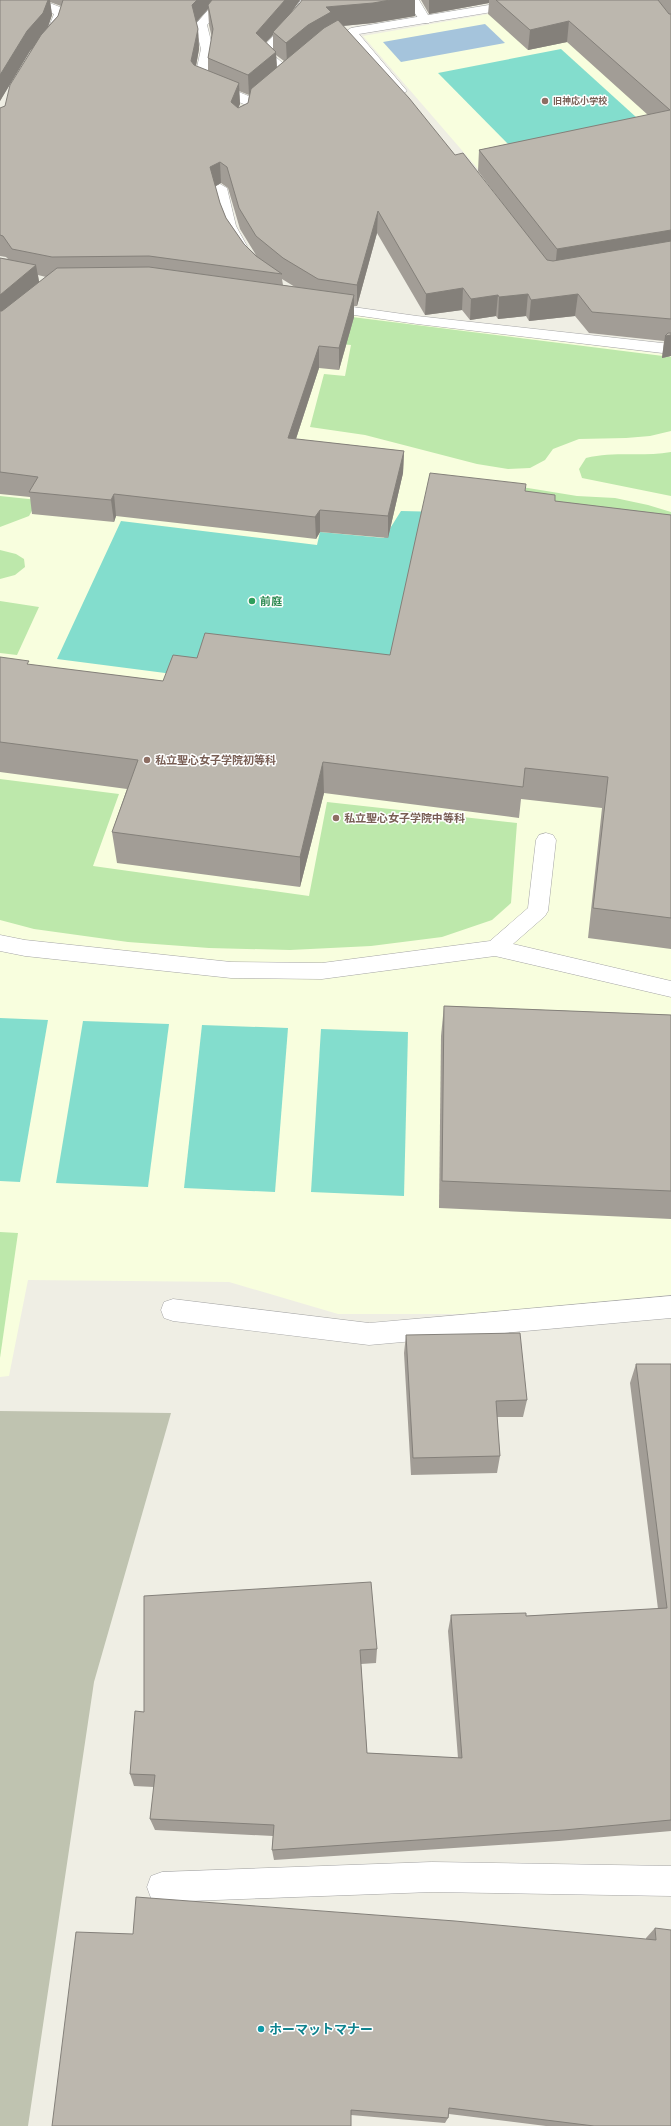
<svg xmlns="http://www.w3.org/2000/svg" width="671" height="2126" font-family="'Archivo Narrow','Noto Sans JP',sans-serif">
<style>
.education{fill:#f8fede}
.construction{fill:#bfc3b0}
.grass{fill:#bde8ab}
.pitch{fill:#83ddcd}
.water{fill:#a5c4dc}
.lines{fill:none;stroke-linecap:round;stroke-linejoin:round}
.service-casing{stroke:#a5a5a5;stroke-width:1}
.minor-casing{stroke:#a5a5a5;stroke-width:1}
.service{fill:#fff;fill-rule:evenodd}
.minor{fill:#fff;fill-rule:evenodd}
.wall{fill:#a29d96;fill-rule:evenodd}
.shaded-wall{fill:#84807a}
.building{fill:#bcb7ae;stroke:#84807a}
.education-dot{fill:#8d6e63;stroke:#fff;stroke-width:1.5}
.leisure-dot{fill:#2e9e5b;stroke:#fff;stroke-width:1.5}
.culture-dot{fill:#0f9aa8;stroke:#fff;stroke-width:1.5}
.labels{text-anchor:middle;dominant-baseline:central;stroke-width:3;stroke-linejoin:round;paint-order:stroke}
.far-education-label{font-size:9px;font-weight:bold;fill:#785e54;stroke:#fff;text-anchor:start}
.leisure-label{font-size:11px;font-weight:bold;fill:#27864d;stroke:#fff;text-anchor:start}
.education-label{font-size:11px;font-weight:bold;fill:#785e54;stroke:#fff;text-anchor:start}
.near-culture-label{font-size:13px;font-weight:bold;fill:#0d838f;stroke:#fff;text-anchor:start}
</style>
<rect width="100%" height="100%" fill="#efeee4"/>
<g class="education">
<path d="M 568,0 L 623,0 L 671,163 L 505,200 L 363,36 Z"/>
<path d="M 241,298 L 438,326 L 671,355 L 671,1295 L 501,1314 L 338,1314 L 229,1282 L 28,1280 L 9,1376 L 0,1377 L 0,339 Z"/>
</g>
<path class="construction" d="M 0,1411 L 171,1413 L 94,1682 L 28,2126 L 0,2126 Z"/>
<g class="grass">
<path d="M 144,291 L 671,357 L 671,431 L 650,436 L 626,438 L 579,439 L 553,449 L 545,460 L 530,468 L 508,469 L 477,464 L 365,435 L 310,427 L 324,374 L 345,376 L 351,345 L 188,330 Z"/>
<path d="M 671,452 L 671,496 L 582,478 L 579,469 L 586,458 C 614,451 643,457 671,452 Z"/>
<path d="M 504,484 L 577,496 L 615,498 L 648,505 L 671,512 L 671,537 L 529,521 Z"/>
<path d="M 0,496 L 38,500 L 29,516 L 0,527 Z"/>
<path d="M 0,550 L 16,554 L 24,559 L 25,567 L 15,575 L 0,579 Z"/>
<path d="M 0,601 L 39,607 L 17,655 L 0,653 Z"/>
<path d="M 0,779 L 119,794 L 93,866 L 309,896 L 327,802 L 517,823 L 511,903 L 492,920 L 442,937 L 371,946 L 290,950 L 209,948 L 128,942 L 34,929 L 0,920 Z"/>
<path d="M 0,1232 L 18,1233 L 0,1358 Z"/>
</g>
<g class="pitch">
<path d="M 561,49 L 647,127 L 518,154 L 438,73 Z"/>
<path d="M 401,511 L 444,512 L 388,730 L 196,677 L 57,659 L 121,521 L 317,545 L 320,532 L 384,538 Z"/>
<path d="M 0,1018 L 48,1020 L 20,1182 L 0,1181 Z"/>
<path d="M 83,1021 L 169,1024 L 148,1187 L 56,1183 Z"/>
<path d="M 202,1025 L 288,1028 L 275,1192 L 184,1188 Z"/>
<path d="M 321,1029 L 408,1032 L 404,1196 L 311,1192 Z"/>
</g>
<path class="water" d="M 485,24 L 505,43 L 401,62 L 383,42 Z"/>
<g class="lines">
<g class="service-casing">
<g id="service">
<path d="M 217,0 L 229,0 L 207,25 L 213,49 L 207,79 L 256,99 L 257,102 L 256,105 L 246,105 L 196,84 L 194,81 L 201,49 L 195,25 Z"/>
<path d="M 301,0 L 313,0 L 299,22 L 271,53 L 292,71 L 286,75 L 282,74 L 258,53 L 290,17 Z"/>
<path d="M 407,0 L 419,0 L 431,20 L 429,23 L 421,23 Z"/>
<path d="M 220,184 L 227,188 L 236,226 L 247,246 L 245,249 L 235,249 L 222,226 L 213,188 Z"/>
<path d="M 546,833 L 553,835 L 556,840 L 548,911 L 545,916 L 513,944 L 671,981 L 671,997 L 495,956 L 322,979 L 231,978 L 25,956 L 0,951 L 0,935 L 25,940 L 231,962 L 322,963 L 490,941 L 528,908 L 536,840 L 539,835 Z"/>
<path d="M 671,1296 L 671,1318 L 369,1345 L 173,1321 L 164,1318 L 161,1310 L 164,1302 L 173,1299 L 369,1323 Z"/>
<path d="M 432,1862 L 671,1866 L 671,1896 L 432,1892 L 162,1902 L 151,1898 L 147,1887 L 151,1876 L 162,1872 Z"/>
</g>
</g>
<g class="minor-casing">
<g id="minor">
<path d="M 25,0 L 42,0 L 65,9 L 67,12 L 55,40 L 51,41 L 45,37 L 54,14 L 27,3 Z"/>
<path d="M 519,0 L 546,0 L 540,4 L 359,34 L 407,91 L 401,95 L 396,94 L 345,32 L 351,28 Z"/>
<path d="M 324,303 L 417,316 L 671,344 L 671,354 L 417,324 L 319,310 L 317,307 L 319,304 Z"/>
</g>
</g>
<use href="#service" class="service"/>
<use href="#minor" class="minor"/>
</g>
<g class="wall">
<path d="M 0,0 L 300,0 L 292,11 L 415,16 L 373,23 L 343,26 L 455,155 L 521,228 L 478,171 L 479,150 L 648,115 L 567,42 L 528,50 L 488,14 L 489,3 L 429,14 L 421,0 L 671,0 L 671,356 L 662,358 L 664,341 L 589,333 L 575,316 L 529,321 L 526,316 L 498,319 L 496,316 L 470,320 L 462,310 L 425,315 L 377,233 L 357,306 L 354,306 L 354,317 L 339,370 L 319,368 L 296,439 L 404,451 L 403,473 L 388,538 L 320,532 L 316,539 L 116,516 L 114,522 L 32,514 L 30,497 L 0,494 L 0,258 L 8,259 L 6,257 L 0,256 L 0,108 L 5,106 L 32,48 L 30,51 L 0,101 ZM 50,2 L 61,6 L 58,16 L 48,26 L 52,15 ZM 208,9 L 209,25 L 212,38 L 208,58 L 208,71 L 196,66 L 199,49 L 198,29 L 196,22 ZM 273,35 L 273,49 L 266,42 ZM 276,55 L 284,61 L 277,67 ZM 239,91 L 249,95 L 248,103 L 238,108 L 240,104 ZM 221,183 L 228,188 L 240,229 L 256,255 L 244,244 L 226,218 L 220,203 L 215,186 ZM 38,275 L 46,277 L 39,282 ZM 282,279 L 295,287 L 283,285 Z"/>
<path d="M 525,491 L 555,501 L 671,515 L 671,949 L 588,938 L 602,808 L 521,799 L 519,818 L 324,793 L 300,887 L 117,863 L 112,832 L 127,789 L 0,772 L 0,657 L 30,665 L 163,681 L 197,658 L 390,655 Z"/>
<path d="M 444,1006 L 671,1015 L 671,1219 L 439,1208 L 441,1036 Z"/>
<path d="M 406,1335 L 527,1400 L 523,1417 L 497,1417 L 500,1456 L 497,1473 L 411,1475 L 404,1353 Z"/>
<path d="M 636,1364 L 671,1364 L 671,1831 L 559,1841 L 274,1860 L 272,1850 L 273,1836 L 155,1830 L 150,1819 L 154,1787 L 134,1786 L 130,1774 L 144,1712 L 144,1596 L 377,1649 L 376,1663 L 361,1664 L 367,1753 L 458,1758 L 448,1631 L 451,1615 L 526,1616 L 658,1609 L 630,1383 Z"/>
<path d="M 655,1928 L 671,2126 L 546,2126 L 449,2114 L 448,2118 L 445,2123 L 351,2115 L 133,1934 L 646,1939 L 646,1938 Z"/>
</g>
<g class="shaded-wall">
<path d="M 48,0 L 50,0 L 52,15 L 46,33 L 30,51 L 0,101 L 0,75 L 27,31 Z"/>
<path d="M 197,0 L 215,0 L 208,5 L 208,9 L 194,25 L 192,5 Z"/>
<path d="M 285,0 L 300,0 L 289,16 L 273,32 L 273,35 L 256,53 L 256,33 Z"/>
<path d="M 390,0 L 415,0 L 415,16 L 373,23 L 331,27 L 287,63 L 286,43 L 326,7 Z"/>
<path d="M 429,0 L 489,0 L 489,3 L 429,14 Z"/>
<path d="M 569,21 L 567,42 L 528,50 L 530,30 Z"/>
<path d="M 198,29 L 199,49 L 193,82 L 191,61 Z"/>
<path d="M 276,52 L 277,72 L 249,95 L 248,75 Z"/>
<path d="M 239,83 L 240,104 L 232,123 L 231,102 Z"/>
<path d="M 220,162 L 221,183 L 212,188 L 210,167 Z"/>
<path d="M 378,211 L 377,233 L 357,306 L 357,285 Z"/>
<path d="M 671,230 L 671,249 L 555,270 L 557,249 Z"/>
<path d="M 36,265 L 40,287 L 0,319 L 0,295 Z"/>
<path d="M 463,288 L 462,310 L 425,315 L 426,294 Z"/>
<path d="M 528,294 L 526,316 L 498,319 L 499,297 Z"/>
<path d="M 578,294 L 575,316 L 529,321 L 531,300 Z"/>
<path d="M 354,295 L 354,317 L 339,370 L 339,348 Z"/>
<path d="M 498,295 L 496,316 L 470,320 L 471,299 Z"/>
<path d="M 671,335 L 671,356 L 662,358 L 665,336 Z"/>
<path d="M 319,346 L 319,368 L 289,460 L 288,438 Z"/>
<path d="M 404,451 L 403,473 L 388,538 L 388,516 Z"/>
<path d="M 114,494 L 116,516 L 114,522 L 111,500 Z"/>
<path d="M 320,510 L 320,532 L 316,539 L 315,517 Z"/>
<path d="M 323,762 L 324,793 L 300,887 L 300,857 Z"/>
</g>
<g class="building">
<path d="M 0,0 L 48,0 L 43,13 L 27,31 L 0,75 Z"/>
<path d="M 63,0 L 197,0 L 192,5 L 198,29 L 191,61 L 194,65 L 239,83 L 231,102 L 238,108 L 248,103 L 251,89 L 324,28 L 338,20 L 409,98 L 455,155 L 463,153 L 547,260 L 553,261 L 671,241 L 671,319 L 592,312 L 578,294 L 531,300 L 528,294 L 499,297 L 498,295 L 471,299 L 463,288 L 426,294 L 378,211 L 357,285 L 318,279 L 283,258 L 256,236 L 239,208 L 227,167 L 220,162 L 210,167 L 220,203 L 226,218 L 244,244 L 256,256 L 282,274 L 149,256 L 52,257 L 12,249 L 3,236 L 0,235 L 0,108 L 5,106 L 10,85 L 41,35 L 58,16 Z"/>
<path d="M 212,0 L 285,0 L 256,33 L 276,52 L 248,75 L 208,58 L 213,29 L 208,5 Z"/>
<path d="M 302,0 L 390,0 L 373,3 L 326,7 L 331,12 L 308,25 L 286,43 L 273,32 L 300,3 Z"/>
<path d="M 496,0 L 658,0 L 669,14 L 671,14 L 671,230 L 557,249 L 479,150 L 670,110 L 569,21 L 530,30 Z"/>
<path d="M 0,258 L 36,265 L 0,295 Z"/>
<path d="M 149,267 L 354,295 L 339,348 L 319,346 L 288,438 L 404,451 L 388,516 L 320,510 L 315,517 L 114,494 L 111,500 L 29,492 L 38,477 L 0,472 L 0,311 L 2,311 L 57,268 Z"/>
<path d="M 668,333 L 671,333 L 671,335 L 665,336 Z"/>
<path d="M 430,473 L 526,484 L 525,491 L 555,495 L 555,501 L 671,515 L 671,918 L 593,908 L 608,777 L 525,768 L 523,787 L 323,762 L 300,857 L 112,832 L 138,760 L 0,742 L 0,657 L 29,661 L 27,664 L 163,681 L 173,655 L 197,658 L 205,633 L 390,655 Z"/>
<path d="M 444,1006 L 671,1015 L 671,1191 L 442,1181 Z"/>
<path d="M 520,1333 L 527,1400 L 496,1401 L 500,1456 L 413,1458 L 406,1335 Z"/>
<path d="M 636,1364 L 671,1364 L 671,1820 L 564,1830 L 272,1850 L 274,1825 L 150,1819 L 155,1775 L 130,1774 L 135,1711 L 144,1712 L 144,1596 L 371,1582 L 377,1649 L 360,1650 L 367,1753 L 462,1758 L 451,1615 L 526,1613 L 526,1616 L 667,1608 Z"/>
<path d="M 136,1897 L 455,1921 L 656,1940 L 655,1928 L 671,1930 L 671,2126 L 594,2126 L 449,2108 L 448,2118 L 351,2110 L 351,2126 L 52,2126 L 76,1932 L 133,1934 Z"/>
</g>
<g class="education-dot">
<circle cx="545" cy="101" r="4"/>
<circle cx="147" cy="760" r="4"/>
<circle cx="336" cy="818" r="4"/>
</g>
<circle class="leisure-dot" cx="252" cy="601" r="4"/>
<circle class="culture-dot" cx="261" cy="2029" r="4"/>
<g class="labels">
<g class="far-education-label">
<text x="553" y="101">旧神応小学校</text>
</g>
<g class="leisure-label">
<text x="260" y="601">前庭</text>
</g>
<g class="education-label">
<text x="155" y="760">私立聖心女子学院初等科</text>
<text x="344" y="818">私立聖心女子学院中等科</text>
</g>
<g class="near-culture-label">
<text x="269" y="2029">ホーマットマナー</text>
</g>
</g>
</svg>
